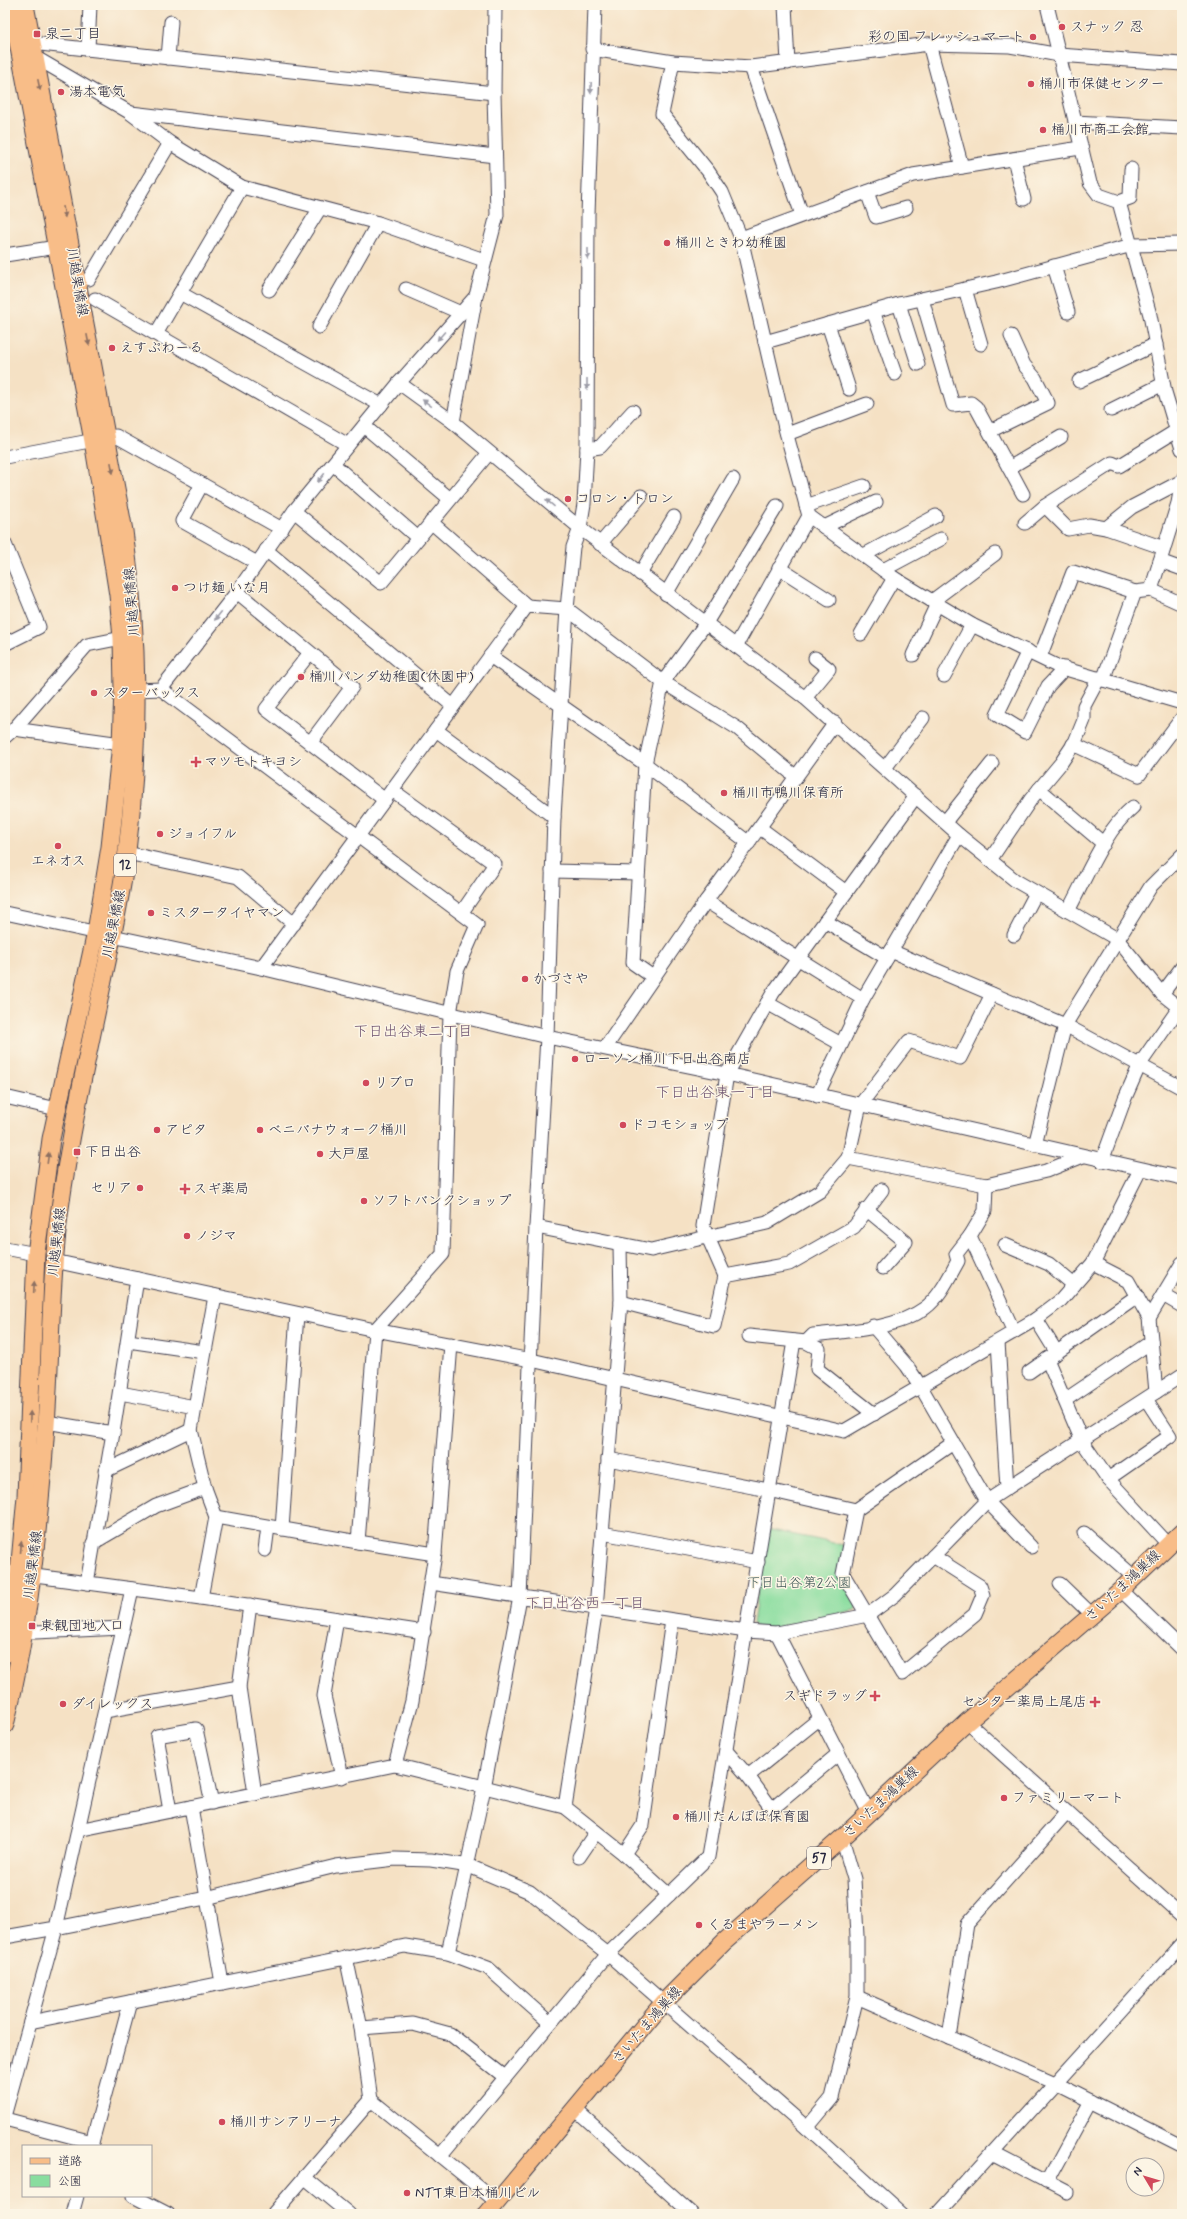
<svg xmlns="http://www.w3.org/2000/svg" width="1187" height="2219" font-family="Mynerve,'Klee One',sans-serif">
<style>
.green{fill:#89dd9f;stroke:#56806d}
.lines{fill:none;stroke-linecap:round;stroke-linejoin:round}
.minor-casing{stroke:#423f50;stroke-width:15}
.major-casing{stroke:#423f50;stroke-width:19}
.minor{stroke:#fff;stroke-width:13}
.major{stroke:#f8bd88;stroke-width:17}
.oneway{fill:#8d7062}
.oneway2{fill:#9c9ca7}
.poi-dot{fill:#d1495b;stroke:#fcf5e5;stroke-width:1.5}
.labels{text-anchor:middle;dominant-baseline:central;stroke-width:3;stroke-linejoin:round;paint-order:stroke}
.shield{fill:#fcf5e5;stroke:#63616e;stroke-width:1}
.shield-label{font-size:13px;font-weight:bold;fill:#22223b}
.poi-label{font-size:14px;fill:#22223b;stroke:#fcf5e5;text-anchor:start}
.street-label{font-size:14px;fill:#22223b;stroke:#fcf5e5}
.park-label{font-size:14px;fill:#415a59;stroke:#fcf5e5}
.neighbourhood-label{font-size:15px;fill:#6c516e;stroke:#fcf5e5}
</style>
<rect width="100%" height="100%" fill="#fcf5e5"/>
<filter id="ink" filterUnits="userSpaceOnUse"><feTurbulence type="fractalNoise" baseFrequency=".025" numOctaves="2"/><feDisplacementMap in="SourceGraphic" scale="8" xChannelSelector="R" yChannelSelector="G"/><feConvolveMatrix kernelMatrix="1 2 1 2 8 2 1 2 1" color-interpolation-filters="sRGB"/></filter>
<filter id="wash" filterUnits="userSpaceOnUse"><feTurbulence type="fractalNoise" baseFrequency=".012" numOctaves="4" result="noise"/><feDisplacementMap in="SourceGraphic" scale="16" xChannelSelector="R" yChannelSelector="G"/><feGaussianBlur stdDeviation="0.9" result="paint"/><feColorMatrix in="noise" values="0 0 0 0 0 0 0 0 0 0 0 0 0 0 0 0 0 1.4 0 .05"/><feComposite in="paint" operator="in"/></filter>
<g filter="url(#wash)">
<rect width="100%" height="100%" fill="#f5e1c4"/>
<path class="green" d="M 767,1529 L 843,1545 L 857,1606 L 855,1610 L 771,1629 L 756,1628 L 753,1623 Z"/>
</g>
<g filter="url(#ink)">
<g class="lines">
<g class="minor-casing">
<g id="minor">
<path d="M 785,5 L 788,63"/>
<path d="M 1047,5 L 1090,183 L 1099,195 L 1119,202 L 1150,315 L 1165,392 L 1182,449"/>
<path d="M 31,43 L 494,93"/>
<path d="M 929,44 L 962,167"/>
<path d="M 88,49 L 90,5"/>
<path d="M 592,49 L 673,62 L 751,67 L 929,44 L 1010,46 L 1059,55 L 1182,64"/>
<path d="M 33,56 L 129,112 L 170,143 L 242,187 L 378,223 L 484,260"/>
<path d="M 168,58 L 171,22"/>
<path d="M 673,62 L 662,114 L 708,171 L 722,192 L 741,238 L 785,428 L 809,516 L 894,578 L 972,625 L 1059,667 L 1182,703"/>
<path d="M 751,67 L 802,215"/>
<path d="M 131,113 L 495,156"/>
<path d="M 1075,122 L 1182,128"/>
<path d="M 1014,159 L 1024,199"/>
<path d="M 867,192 L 876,217 L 906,208"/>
<path d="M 1119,202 L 1130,198 L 1131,169"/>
<path d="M 741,238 L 913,175 L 1080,148"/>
<path d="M 5,255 L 57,247"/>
<path d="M 1054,266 L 1068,312"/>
<path d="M 89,279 L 170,143"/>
<path d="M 406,289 L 461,313"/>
<path d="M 965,289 L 981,344"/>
<path d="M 269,290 L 320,208"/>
<path d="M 180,293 L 381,405"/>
<path d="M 95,299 L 348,445"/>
<path d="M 922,299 L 953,405 L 971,403 L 976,407 L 1023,494"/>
<path d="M 899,304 L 918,364"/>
<path d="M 873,311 L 895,374"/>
<path d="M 828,324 L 849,389"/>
<path d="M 319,327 L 378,223"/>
<path d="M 156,334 L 242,187"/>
<path d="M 765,342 L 899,304 L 996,282 L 1132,245 L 1182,244"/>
<path d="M 1079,381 L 1156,344"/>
<path d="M 399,383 L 453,422 L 580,528 L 805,698 L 959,835 L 1016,881 L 1117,939 L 1162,994 L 1182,1010"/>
<path d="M 1111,410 L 1163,384"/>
<path d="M 453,422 L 476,296 L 497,215 L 494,93 L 495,5"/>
<path d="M 364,426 L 450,499"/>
<path d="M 990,431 L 1048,403 L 1035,378 L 1024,365 L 1011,336"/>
<path d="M 787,434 L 867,404"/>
<path d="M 587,449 L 600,447 L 633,411"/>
<path d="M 5,457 L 116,436 L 282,529"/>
<path d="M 333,464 L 418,538"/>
<path d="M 1009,468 L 1061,437"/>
<path d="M 1182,480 L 1178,503 L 1151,590 L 1182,604"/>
<path d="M 202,484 L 182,521 L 257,563"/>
<path d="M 806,506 L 864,486"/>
<path d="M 1045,506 L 1068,529 L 1089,525 L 1106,528 L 1164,548"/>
<path d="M 294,511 L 381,583 L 489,453"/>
<path d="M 431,522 L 527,606"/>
<path d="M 1025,523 L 1045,506 L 1112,463 L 1119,466 L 1176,431"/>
<path d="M 824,527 L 876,502"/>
<path d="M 1106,528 L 1132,507 L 1182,481"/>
<path d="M 5,544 L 39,627 L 5,644"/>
<path d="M 600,544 L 641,496"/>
<path d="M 266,550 L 453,706"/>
<path d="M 864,555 L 936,516"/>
<path d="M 1160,561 L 1182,569"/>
<path d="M 779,568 L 829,600"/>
<path d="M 883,570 L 941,539"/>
<path d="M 640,574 L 674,517"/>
<path d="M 237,592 L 352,687 L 310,743"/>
<path d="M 666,594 L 733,479"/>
<path d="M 932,601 L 995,554"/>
<path d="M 567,609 L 663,682 L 737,728 L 796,777"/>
<path d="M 861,634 L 894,578"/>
<path d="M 736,646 L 809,516"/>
<path d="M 1028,651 L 997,715 L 1025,732 L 1048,686 L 1065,668"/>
<path d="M 309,654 L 266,709 L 385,800"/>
<path d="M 913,655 L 937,604"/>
<path d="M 490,656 L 645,764 L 749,843"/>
<path d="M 1040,657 L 1073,572 L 1135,592 L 1151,590"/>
<path d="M 944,676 L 972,625"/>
<path d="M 1103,680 L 1135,592"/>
<path d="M 161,689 L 237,592 L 294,511 L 399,383 L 476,296"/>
<path d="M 137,690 L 161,689 L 477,925 L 457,971 L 450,1014 L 443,1254 L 375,1330 L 358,1542"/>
<path d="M 805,698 L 829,669 L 815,658"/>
<path d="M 14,729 L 121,744"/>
<path d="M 436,730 L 554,817"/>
<path d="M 5,737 L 14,729 L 87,645 L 122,638"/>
<path d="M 1073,744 L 1139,775 L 1182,718"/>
<path d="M 885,768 L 923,718"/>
<path d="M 1039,789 L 1104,844"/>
<path d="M 392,790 L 495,864 L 462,912"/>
<path d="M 945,822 L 992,763"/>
<path d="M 760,828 L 846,892"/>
<path d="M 127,853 L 238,877 L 294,924"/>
<path d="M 990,860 L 1031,799 L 1061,763 L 1075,742 L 1084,720 L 1084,706 L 1099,678"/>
<path d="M 552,871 L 638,873"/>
<path d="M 706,901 L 863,999"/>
<path d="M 1068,911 C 1086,878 1104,831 1133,807"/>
<path d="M 5,913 L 261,968 L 547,1037 L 727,1074 L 1182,1178"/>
<path d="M 825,921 L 887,958"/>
<path d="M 1014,935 L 1036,893"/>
<path d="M 891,951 L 1065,1025 L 1182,1088"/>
<path d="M 261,968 L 527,606 L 567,609 L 573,547 L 580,528 L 584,504 L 587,449 L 588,215 L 595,5"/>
<path d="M 653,977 L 633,963 L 645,764 L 663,682 L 706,623 L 777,506"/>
<path d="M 1162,994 L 1182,967"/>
<path d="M 767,1003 L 841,1044"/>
<path d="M 605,1048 L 706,901 L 835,723"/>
<path d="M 817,1096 L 863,999 L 959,835"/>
<path d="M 5,1097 L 57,1109"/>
<path d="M 1035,1145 L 1065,1025 L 1151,886 L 1182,855"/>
<path d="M 848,1158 L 986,1185 L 1046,1171 L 1083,1156"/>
<path d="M 1102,1161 L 1125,1098 L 1140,1064 L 1179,1008"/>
<path d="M 986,1185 L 985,1211 L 970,1236 L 1014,1332"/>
<path d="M 866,1209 L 906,1242 L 883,1268"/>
<path d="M 536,1227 L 651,1250 L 767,1223 L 820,1191 L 848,1158 L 860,1105 L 909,1041 L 960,1058 L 992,994"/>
<path d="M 1005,1245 L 1049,1264 L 1074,1285"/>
<path d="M 5,1248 L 36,1254"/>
<path d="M 54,1261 L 375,1330 L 531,1360 L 844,1431 L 1036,1319 L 1061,1300 L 1093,1263 L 1140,1170"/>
<path d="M 725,1276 L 789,1264 L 854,1227 L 882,1190"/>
<path d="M 1163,1295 L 1182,1306"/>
<path d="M 621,1302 L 714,1326 L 725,1276 L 703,1226 L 727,1074 L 773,993 L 916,796"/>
<path d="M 1149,1318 L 1182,1263"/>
<path d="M 1036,1319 L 1057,1353"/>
<path d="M 873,1326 L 907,1366 L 921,1387 L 987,1501 L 1031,1547"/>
<path d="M 749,1336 L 806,1342 L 819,1349 L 817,1369 L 874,1414"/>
<path d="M 128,1341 L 204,1352"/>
<path d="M 806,1342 L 813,1335 C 848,1331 897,1329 925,1308 C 940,1297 949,1277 958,1261 L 956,1254 L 970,1236"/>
<path d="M 998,1342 L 1007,1488"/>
<path d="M 1047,1359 L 1082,1441 L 1108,1479 L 1168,1544"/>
<path d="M 1029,1372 L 1137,1296"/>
<path d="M 1156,1392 L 1182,1375"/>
<path d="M 120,1393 L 195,1407"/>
<path d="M 1065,1400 L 1151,1342"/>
<path d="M 46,1422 L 113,1433"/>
<path d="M 608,1459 L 768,1490 L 856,1510 L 953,1443"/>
<path d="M 105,1471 L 191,1430"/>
<path d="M 1108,1479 L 1170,1436 L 1146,1399"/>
<path d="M 856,1510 L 843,1574 L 902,1674 L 975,1614 L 983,1595 L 980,1586 L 933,1556"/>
<path d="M 216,1517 L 358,1542 L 435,1554"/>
<path d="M 282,1529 L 297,1314"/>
<path d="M 602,1533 L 758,1562"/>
<path d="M 1084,1533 L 1134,1577"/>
<path d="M 93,1543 L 156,1506 L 205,1488"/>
<path d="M 265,1550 L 268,1527"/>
<path d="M 5,1572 L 201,1598 L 424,1632"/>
<path d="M 87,1583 L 113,1433 L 137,1279"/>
<path d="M 431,1583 L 746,1631 L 777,1633 L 868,1615 L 895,1595 L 987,1501 L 1156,1392 L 1149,1318 L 1128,1281 L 1093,1263"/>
<path d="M 1060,1584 L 1092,1615"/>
<path d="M 1121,1590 L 1182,1649"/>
<path d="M 201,1598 L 216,1517 L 205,1488 L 191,1430 L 215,1296"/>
<path d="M 250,1605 L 239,1687 L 255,1794"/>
<path d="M 337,1619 L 324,1696 L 342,1777"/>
<path d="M 24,1630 L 35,1632 L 123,1628"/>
<path d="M 777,1633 L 869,1813"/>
<path d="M 105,1711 L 239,1687"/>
<path d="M 967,1722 L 1182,1916"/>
<path d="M 727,1752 L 748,1776 L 772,1809 L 838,1754"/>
<path d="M 395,1765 L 565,1807 L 624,1854 L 669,1895"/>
<path d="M 748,1776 L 819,1719"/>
<path d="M 191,1807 L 222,1983"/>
<path d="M 565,1807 L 596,1608 L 621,1302 L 620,1245"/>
<path d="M 170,1811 L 157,1736 L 196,1729 L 212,1803"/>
<path d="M 78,1830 L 395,1765 L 412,1701 L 435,1554 L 451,1344"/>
<path d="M 624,1854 L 643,1825 L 672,1620"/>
<path d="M 579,1857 L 596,1832"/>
<path d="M 5,1937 L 56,1928 L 132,1589"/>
<path d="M 448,1953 L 484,1788 L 520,1597 L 536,1227 L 547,1037 L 554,817 L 567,609"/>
<path d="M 346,1957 L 361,2028 L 371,2100 L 497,2202"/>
<path d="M 857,1997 L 1055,2083 L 1182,2147"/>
<path d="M 30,2022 L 405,1946 L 448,1953 L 488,1968 L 550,2023"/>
<path d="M 361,2028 L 413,2024 L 450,2034 L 505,2077"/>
<path d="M 949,2037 L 967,1924 L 1067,1812"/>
<path d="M 575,2109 L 692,2214"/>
<path d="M 5,2113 L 56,1928 L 206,1898 L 336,1866 L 395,1859 L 431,1860 L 469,1866 L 530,1892 L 608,1954 L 807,2128 L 902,2214"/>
<path d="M 5,2119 L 92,2142"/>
<path d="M 807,2128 L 832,2098 L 857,1997 L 857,1936 L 854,1879 L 842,1838"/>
<path d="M 91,2146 L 130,2002"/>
<path d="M 992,2153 L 1067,2192"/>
<path d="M 440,2156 L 608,1954 L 708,1857 L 794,1341"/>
<path d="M 304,2177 L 349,2214"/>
<path d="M 1047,2182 L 1091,2101"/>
<path d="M 133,2196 L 168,2214"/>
<path d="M 72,2214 L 77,2196"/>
<path d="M 273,2214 L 371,2100"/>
<path d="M 937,2214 L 1182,1944"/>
</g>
</g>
<g class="major-casing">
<g id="major">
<path d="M 5,1654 L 19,1573 L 26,1496 L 36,1254 L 51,1139 L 96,932 L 110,847 L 121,744 L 123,689 L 122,638 L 118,595 L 108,532 L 93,441 L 11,5"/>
<path d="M 5,1725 C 29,1627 39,1526 46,1425 C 51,1353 50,1280 60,1208 C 71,1130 88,1053 104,976 C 113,934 122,892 127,851 C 140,741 139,640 124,531 L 25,5"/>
<path d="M 487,2214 L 664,2002 L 724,1942 L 842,1838 L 967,1722 L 1121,1590 L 1182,1532"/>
</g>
</g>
<use href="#minor" class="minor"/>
<use href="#major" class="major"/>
</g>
<defs><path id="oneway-solid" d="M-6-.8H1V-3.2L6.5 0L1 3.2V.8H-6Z"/></defs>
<g class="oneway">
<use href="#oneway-solid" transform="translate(39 85) rotate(78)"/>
<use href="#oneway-solid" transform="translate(64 212) rotate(80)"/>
<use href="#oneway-solid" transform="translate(88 340) rotate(79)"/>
<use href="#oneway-solid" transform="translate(112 468) rotate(79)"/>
<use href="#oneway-solid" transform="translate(48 1158) rotate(-82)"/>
<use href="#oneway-solid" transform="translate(34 1287) rotate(-87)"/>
<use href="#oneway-solid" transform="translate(30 1417) rotate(-88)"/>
<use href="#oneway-solid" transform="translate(21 1547) rotate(-85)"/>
</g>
<g class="oneway2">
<use href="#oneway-solid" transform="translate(591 88) rotate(92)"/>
<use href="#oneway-solid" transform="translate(588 254) rotate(90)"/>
<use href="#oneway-solid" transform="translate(441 336) rotate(131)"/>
<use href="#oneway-solid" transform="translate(587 384) rotate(90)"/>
<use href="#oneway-solid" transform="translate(427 403) rotate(-144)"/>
<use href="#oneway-solid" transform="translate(321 478) rotate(129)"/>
<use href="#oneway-solid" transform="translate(550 503) rotate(-140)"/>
<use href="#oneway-solid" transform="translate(218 616) rotate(128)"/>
</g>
</g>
<g class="poi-dot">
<circle cx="1062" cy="27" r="4"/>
<rect x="33" y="30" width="8" height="8" rx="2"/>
<circle cx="1033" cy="37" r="4"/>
<circle cx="1031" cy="84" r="4"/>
<circle cx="61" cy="92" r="4"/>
<circle cx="1043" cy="130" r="4"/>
<circle cx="667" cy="243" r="4"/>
<circle cx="112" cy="348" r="4"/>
<circle cx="568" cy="499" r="4"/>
<circle cx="175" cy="588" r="4"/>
<circle cx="301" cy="677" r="4"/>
<circle cx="94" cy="693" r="4"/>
<path d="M194 756h4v4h4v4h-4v4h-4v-4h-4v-4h4z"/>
<circle cx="724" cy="793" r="4"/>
<circle cx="160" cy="834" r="4"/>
<circle cx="58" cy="846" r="4"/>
<circle cx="151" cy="913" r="4"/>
<circle cx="525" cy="979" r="4"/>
<circle cx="575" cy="1059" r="4"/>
<circle cx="366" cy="1083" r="4"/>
<circle cx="623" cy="1125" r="4"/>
<circle cx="157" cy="1130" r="4"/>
<circle cx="260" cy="1130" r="4"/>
<rect x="73" y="1148" width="8" height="8" rx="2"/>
<circle cx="320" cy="1154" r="4"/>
<circle cx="140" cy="1188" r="4"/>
<path d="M183 1183h4v4h4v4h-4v4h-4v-4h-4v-4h4z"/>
<circle cx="364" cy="1201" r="4"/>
<circle cx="187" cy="1236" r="4"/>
<rect x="28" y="1622" width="8" height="8" rx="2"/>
<path d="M873 1690h4v4h4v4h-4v4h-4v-4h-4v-4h4z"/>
<path d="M1093 1696h4v4h4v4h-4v4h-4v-4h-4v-4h4z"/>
<circle cx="63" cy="1704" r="4"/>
<circle cx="1004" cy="1798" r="4"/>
<circle cx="676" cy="1817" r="4"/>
<circle cx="699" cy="1925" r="4"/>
<circle cx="222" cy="2122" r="4"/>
<circle cx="407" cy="2193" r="4"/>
</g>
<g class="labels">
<g class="shield">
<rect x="114" y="854" width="22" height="22" rx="3"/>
<rect x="807" y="1847" width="24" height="22" rx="3"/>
</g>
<g class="shield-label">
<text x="125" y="865">12</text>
<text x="819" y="1858">57</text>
</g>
<g class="poi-label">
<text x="1070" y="27">スナック 忍</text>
<text x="45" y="34">泉二丁目</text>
<text x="1025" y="37" text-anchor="end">彩の国 フレッシュマート</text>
<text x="1039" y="84">桶川市保健センター</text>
<text x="69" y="92">湯本電気</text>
<text x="1051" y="130">桶川市商工会館</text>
<text x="675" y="243">桶川ときわ幼稚園</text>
<text x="120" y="348">えすぷわーる</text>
<text x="576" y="499">コロン・トロン</text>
<text x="183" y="588">つけ麺 いな月</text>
<text x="309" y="677">桶川パンダ幼稚園(休園中)</text>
<text x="102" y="693">スターバックス</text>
<text x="204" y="762">マツモトキヨシ</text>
<text x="732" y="793">桶川市鴨川保育所</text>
<text x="168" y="834">ジョイフル</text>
<text x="58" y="861" text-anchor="middle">エネオス</text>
<text x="159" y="913">ミスタータイヤマン</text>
<text x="533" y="979">かづさや</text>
<text x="583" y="1059">ローソン桶川下日出谷南店</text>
<text x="374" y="1083">リブロ</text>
<text x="631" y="1125">ドコモショップ</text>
<text x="165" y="1130">アピタ</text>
<text x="268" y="1130">ベニバナウォーク桶川</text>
<text x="85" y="1152">下日出谷</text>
<text x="328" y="1154">大戸屋</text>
<text x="132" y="1188" text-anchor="end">セリア</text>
<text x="193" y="1189">スギ薬局</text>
<text x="372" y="1201">ソフトバンクショップ</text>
<text x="195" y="1236">ノジマ</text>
<text x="40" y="1626">東観団地入口</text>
<text x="867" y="1696" text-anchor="end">スギドラッグ</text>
<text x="1087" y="1702" text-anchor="end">センター薬局上尾店</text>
<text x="71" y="1704">ダイレックス</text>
<text x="1012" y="1798">ファミリーマート</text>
<text x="684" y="1817">桶川たんぽぽ保育園</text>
<text x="707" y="1925">くるまやラーメン</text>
<text x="230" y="2122">桶川サンアリーナ</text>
<text x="415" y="2193">NTT東日本桶川ビル</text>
</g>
<g class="street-label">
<text transform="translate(77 282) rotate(80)">川越栗橋線</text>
<text transform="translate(132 602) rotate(-95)">川越栗橋線</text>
<text transform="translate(114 924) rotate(-79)">川越栗橋線</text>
<text transform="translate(57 1242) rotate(-84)">川越栗橋線</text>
<text transform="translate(33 1565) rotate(-83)">川越栗橋線</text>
<text transform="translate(1123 1586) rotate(-43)">さいたま鴻巣線</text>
<text transform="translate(881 1802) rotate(-43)">さいたま鴻巣線</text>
<text transform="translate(647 2025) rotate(-49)">さいたま鴻巣線</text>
</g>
<g class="park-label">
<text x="799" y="1583">下日出谷第2公園</text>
</g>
<g class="neighbourhood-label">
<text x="413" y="1032">下日出谷東二丁目</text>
<text x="715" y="1093">下日出谷東一丁目</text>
<text x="585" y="1604">下日出谷西一丁目</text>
</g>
</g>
<rect width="1187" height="2219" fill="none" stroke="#fcf5e5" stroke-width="20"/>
<rect x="22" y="2145" width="130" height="52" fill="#fcf5e5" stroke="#a5a1a1"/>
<rect x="30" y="2158" width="20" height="6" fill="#f8bd88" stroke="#a5a1a1"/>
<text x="58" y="2165" font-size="12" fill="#22223b">道路</text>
<rect x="30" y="2175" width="20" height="12" fill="#89dd9f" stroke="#a5a1a1"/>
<text x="58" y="2185" font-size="12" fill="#22223b">公園</text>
<g transform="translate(1145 2177) rotate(308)"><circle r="19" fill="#fcf5e5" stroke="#a5a1a1"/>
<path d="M0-3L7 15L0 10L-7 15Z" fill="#d1495b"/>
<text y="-6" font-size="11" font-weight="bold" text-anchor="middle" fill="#22223b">N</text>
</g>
</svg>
